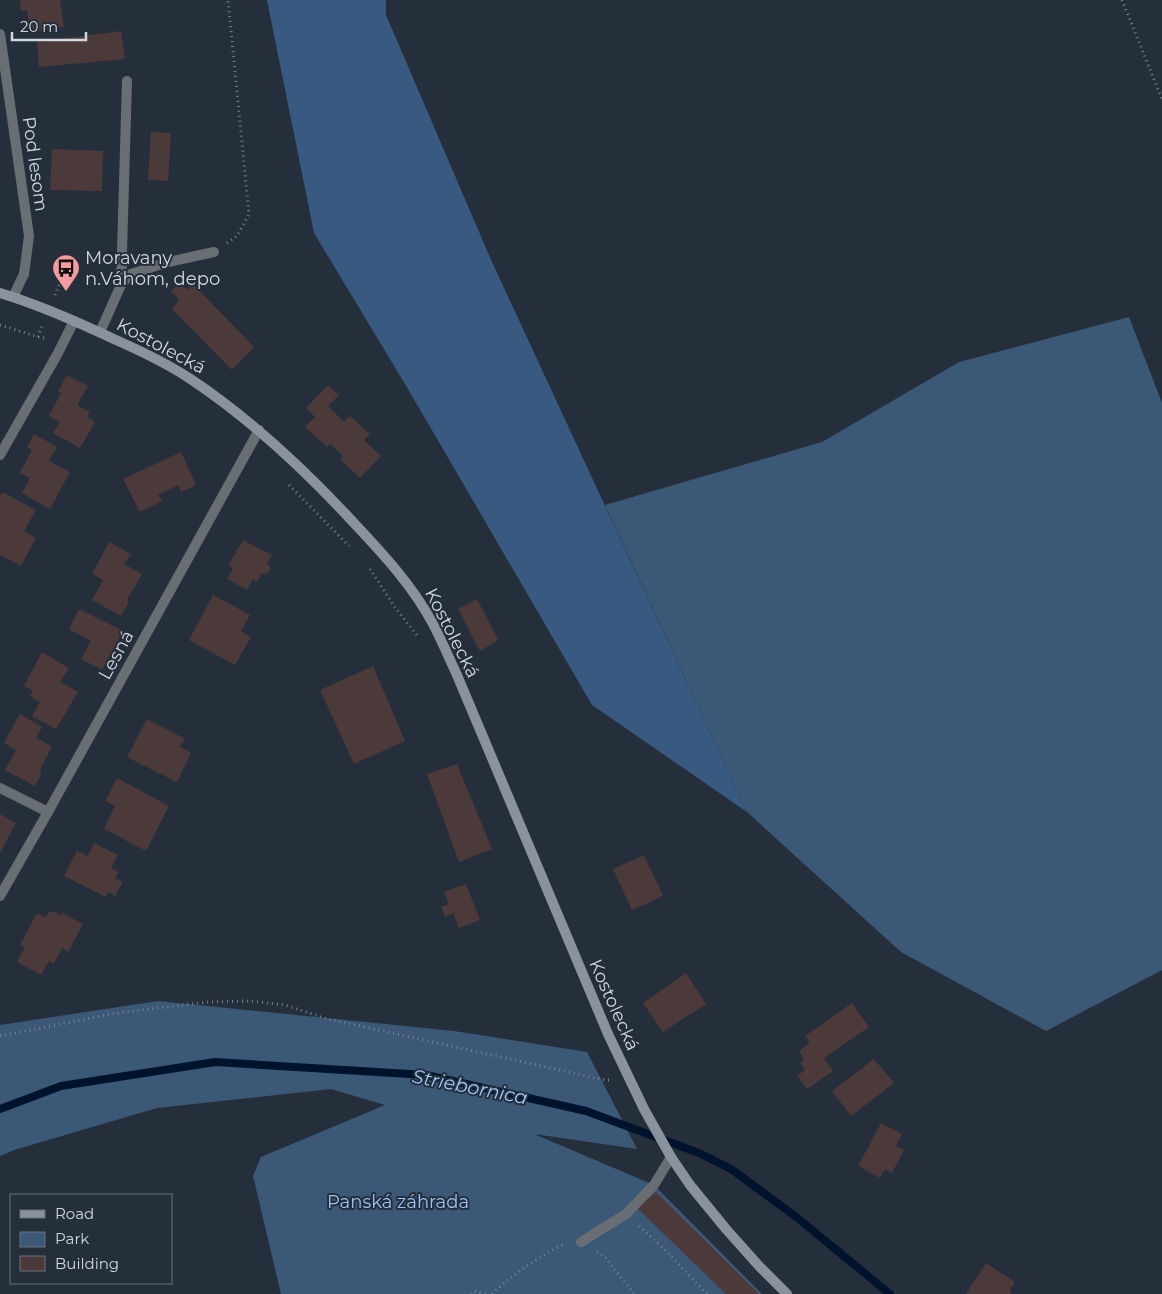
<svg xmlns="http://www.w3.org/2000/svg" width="1162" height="1294" font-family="Montserrat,sans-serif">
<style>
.green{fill:#3c5877}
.forest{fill:#385a81}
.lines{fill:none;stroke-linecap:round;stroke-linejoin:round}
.stream{stroke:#00132d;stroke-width:8}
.building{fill:#4c393a}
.path{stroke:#78808a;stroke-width:3;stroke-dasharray:1 4;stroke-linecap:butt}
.service{stroke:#696e74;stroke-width:10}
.minor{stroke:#696e74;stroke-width:10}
.secondary{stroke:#8a929c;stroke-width:10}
.labels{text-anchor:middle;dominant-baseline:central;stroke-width:4;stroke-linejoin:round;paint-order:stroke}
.street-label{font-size:18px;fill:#d0d7df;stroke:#252f3b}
.poi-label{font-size:18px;fill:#d0d7df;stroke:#252f3b;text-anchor:start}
.park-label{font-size:18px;fill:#99c3f5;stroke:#252f3b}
.water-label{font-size:19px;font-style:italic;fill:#9dc8fa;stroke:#252f3b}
</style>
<rect width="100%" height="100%" fill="#252f3b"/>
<g class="green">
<path d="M 1129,317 L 1162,403 L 1162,970 L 1046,1031 L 901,952 L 747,812 L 605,505 L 822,442 L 959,362 Z"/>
<path d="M 158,1001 L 454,1031 L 587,1052 L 637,1149 L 534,1134 L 654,1185 L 762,1294 L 281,1294 L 253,1176 L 261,1157 L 385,1105 L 331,1089 L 157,1108 L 14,1150 L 0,1156 L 0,1025 Z"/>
</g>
<path class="forest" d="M 267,0 L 386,0 L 386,15 L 492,262 L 747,812 L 592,705 L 408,389 L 314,233 Z"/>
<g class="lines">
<path class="stream" d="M 0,1109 L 61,1086 L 215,1062 L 426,1075 L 586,1111 L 699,1153 L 731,1169 L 795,1216 L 890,1294"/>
</g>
<g class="building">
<path d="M 20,0 L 60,0 L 64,27 L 30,32 L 27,10 L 21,11 Z"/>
<path d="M 121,31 L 125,59 L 39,67 L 37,42 Z"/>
<path d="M 151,132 L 171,133 L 168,181 L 148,180 Z"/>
<path d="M 52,149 L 103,151 L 102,191 L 50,190 Z"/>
<path d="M 180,283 L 187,290 L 193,284 L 254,347 L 232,370 L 172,309 L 179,300 L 171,291 Z"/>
<path d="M 67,375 L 88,386 L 77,405 L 90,412 L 87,417 L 95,422 L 80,448 L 53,433 L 60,422 L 49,416 L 61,393 L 58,391 Z"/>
<path d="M 328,385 L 339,395 L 328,406 L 344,422 L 350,416 L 370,434 L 364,440 L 381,456 L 360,478 L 340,459 L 343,456 L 330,444 L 327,447 L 305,427 L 315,417 L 306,408 Z"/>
<path d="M 34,434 L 57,447 L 49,461 L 70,472 L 50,509 L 22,493 L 30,478 L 20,473 L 32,450 L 27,447 Z"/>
<path d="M 181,452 L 196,485 L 181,492 L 178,485 L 158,495 L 162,501 L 140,512 L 123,479 Z"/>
<path d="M 2,492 L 36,510 L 24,531 L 36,538 L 21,566 L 0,555 L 0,497 Z"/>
<path d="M 243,540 L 272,555 L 267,563 L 271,568 L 267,574 L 261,574 L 257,582 L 253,579 L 247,590 L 227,579 L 233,568 L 228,566 Z"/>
<path d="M 109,542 L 131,554 L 124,564 L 142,574 L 127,600 L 129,602 L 121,616 L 92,600 L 103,580 L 92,574 Z"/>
<path d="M 213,595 L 250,615 L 241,631 L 251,637 L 235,665 L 189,640 Z"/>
<path d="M 477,599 L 498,640 L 480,651 L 458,609 Z"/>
<path d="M 79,609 L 123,631 L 102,670 L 81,659 L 91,641 L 69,629 Z"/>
<path d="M 42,652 L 69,668 L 60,682 L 78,692 L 56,729 L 32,716 L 40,702 L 30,696 L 33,691 L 24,686 Z"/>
<path d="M 373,666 L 405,741 L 354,764 L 320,690 Z"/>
<path d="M 20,714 L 42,727 L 36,738 L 52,746 L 39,772 L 42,773 L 35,786 L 5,770 L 16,750 L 4,743 Z"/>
<path d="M 147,719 L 185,739 L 180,747 L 191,753 L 177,782 L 127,757 Z"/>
<path d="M 457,764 L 492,849 L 459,862 L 427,774 Z"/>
<path d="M 117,778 L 169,806 L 146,851 L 104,829 L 115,806 L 105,801 Z"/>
<path d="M 0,814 L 16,823 L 0,853 Z"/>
<path d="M 94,843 L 118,855 L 111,868 L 119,872 L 115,878 L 123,882 L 115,896 L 108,892 L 106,897 L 64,876 L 77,851 L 88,856 Z"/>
<path d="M 644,855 L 663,896 L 632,910 L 613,869 Z"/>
<path d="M 466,884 L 480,920 L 459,928 L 453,913 L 445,917 L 441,907 L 449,904 L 444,892 Z"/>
<path d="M 54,911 L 61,916 L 62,913 L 83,924 L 68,952 L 62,948 L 54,964 L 49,961 L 41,975 L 17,962 L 25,947 L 20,945 L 37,913 L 46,918 L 48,913 Z"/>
<path d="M 686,973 L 706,1004 L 663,1032 L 643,1003 Z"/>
<path d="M 852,1003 L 869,1027 L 824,1058 L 833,1071 L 807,1089 L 797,1076 L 805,1070 L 800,1063 L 804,1059 L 799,1051 L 810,1043 L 805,1036 Z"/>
<path d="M 874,1059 L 894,1083 L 851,1116 L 832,1091 Z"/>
<path d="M 881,1123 L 902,1134 L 896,1146 L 904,1150 L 892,1173 L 885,1169 L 880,1178 L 858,1166 Z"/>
<path d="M 656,1192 L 759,1294 L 726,1294 L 637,1208 Z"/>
<path d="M 986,1263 L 1015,1282 L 1010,1290 L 1011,1294 L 966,1294 Z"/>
</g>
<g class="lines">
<g class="path">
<path d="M 1122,0 L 1162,99"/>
<path d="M 227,243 L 237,236 L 249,214 L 228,0"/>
<path d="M 55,295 L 62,278"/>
<path d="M 0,325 L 38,337 L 46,338"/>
<path d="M 38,337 L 42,326"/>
<path d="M 289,485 L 349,546"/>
<path d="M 370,569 L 394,606 L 419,638"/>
<path d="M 0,1036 L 116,1013 L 208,1002 L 251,1001 L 285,1005 L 324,1018 L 605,1080 L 613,1080"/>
<path d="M 639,1226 L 664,1249 L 707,1294"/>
<path d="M 597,1252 L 605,1257 L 634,1294"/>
<path d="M 471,1294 L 474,1291 L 488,1294"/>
<path d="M 492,1294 C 514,1273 536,1259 562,1245 L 566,1245"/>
</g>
<path class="service" d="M 581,1242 L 626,1214 L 654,1185 L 671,1157"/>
<g class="minor">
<path d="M 0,34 L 29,236 L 24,274 L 13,297"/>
<path d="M 121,285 L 127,81"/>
<path d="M 100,332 L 121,285 L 131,274 L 168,262 L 214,252"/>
<path d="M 0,455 L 58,353 L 74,321"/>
<path d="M 0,788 L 48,812"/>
<path d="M 0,896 L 48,812 L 259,430"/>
</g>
<path class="secondary" d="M 0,293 C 40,305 78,322 116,340 C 141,351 166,363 189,378 C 251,419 304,469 354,523 C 383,554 413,586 433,624 C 442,641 449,658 457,675 L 608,1034 L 644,1109 L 671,1157 L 690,1185 L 726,1229 L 759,1266 L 787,1294"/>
</g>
<defs>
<g id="bus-pin" transform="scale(1.4375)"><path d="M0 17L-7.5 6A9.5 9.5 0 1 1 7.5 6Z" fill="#f49b9f" stroke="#252f3b"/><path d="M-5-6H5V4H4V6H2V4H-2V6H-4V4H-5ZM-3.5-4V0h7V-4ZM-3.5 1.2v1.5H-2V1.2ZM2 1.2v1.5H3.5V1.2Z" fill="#111"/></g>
</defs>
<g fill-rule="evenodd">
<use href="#bus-pin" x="66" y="268"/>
</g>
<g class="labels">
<g class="street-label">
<text transform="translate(35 164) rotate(82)">Pod lesom</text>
<text transform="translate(161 346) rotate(28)">Kostolecká</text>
<text transform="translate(452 633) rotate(63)">Kostolecká</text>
<text transform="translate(116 655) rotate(-61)">Lesná</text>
<text transform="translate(614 1005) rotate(66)">Kostolecká</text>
</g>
<g class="poi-label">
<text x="85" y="258">Moravany<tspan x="85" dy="21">n.Váhom, depo</tspan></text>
</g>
<g class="park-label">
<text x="398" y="1202">Panská záhrada</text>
</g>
<g class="water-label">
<text transform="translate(470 1087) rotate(11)">Striebornica</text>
</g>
</g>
<rect x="10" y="1194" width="162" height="90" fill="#252f3b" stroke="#69727d"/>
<rect x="20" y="1210" width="25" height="8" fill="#8a929c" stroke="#69727d"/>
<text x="55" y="1219" font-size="15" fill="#d0d7df">Road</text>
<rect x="20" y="1232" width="25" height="15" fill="#3c5877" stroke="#69727d"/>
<text x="55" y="1244" font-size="15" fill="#d0d7df">Park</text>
<rect x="20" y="1256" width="25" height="15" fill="#4c393a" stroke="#69727d"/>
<text x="55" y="1269" font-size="15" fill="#d0d7df">Building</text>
<path d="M12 32v8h74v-8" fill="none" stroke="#d0d7df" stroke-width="2.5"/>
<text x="20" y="32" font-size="15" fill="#d0d7df" stroke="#252f3b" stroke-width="4" paint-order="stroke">20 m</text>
</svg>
